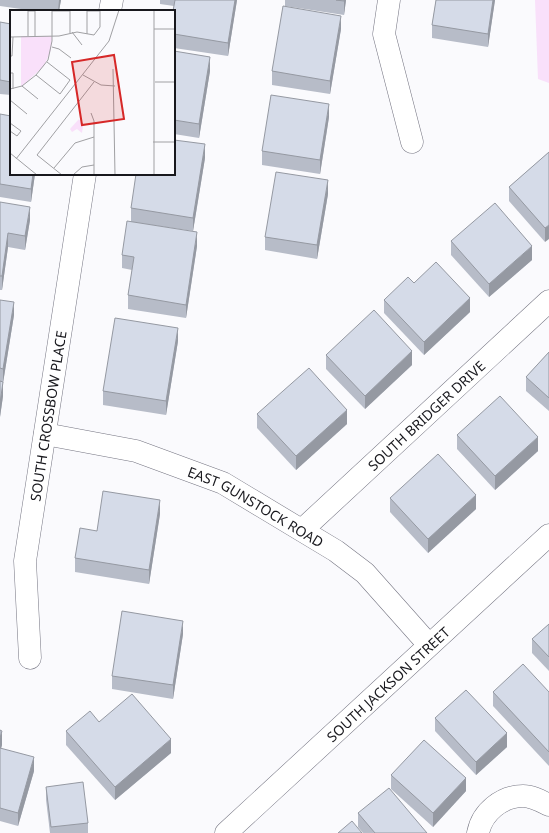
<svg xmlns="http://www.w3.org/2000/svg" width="549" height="833" font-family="'Noto Sans',sans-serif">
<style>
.green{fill:#f9e0fa}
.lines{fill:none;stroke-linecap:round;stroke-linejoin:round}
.street-casing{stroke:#757582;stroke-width:23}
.secondary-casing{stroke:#757582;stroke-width:23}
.street{stroke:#fff;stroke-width:22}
.secondary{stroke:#fff;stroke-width:22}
.wall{fill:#b7bcc8}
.shaded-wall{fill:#9599a2}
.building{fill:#d5dbe8;stroke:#9599a2}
.labels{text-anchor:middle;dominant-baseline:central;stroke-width:3;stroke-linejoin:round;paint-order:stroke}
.street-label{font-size:14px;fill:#18181d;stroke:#fff}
.inset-road{fill:none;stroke:#a0a0a3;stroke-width:1}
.view{fill:#d62828;fill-opacity:0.15;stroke:#d62828;stroke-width:2}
.inset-edge{fill:none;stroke:#18181d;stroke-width:2}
</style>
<rect width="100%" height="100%" fill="#fafafd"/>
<path class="green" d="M 535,0 L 549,0 L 549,83 L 538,79 Z"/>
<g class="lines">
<g class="street-casing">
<g id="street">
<path d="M 389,0 L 384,34 L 412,142"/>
<path d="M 110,11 L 112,0"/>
<path id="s1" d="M 45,434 L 136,451 L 223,483 L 336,551 L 365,573 L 429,645"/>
<path id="s2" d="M 302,530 L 549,301"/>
<path id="s3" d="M 30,658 L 25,561 L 85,174"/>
<path d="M 478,833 C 482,812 502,796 523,796 C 532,796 541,801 549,805"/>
</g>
</g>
<g class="secondary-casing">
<g id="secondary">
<path id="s4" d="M 226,833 L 549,535"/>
</g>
</g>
<use href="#street" class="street"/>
<use href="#secondary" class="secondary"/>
</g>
<g class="wall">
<path d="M 0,0 L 61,0 L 59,11 L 35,11 L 0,6 Z"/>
<path d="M 160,0 L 237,0 L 228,56 L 174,48 L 174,6 L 160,4 Z"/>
<path d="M 285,0 L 346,0 L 344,15 L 285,6 Z"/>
<path d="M 436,0 L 495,0 L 488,47 L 432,38 L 432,25 Z"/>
<path d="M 0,22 L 11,24 L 11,95 L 0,94 Z"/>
<path d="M 341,29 L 330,94 L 272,85 L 272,71 Z"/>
<path d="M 174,51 L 210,71 L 199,138 L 174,134 Z"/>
<path d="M 0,114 L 11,174 L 35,174 L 31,202 L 0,197 Z"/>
<path d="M 329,117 L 320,174 L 262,165 L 262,151 Z"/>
<path d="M 549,152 L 545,242 L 509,201 L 509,187 Z"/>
<path d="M 205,158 L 193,231 L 131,222 L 131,208 Z"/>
<path d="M 328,194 L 317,259 L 265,250 L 265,237 Z"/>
<path d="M 0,202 L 30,220 L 25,250 L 8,247 L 2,290 L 0,290 Z"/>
<path d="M 451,241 L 532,260 L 489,297 L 451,255 Z"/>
<path d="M 197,246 L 186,318 L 128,309 L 128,295 L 132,270 L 122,268 L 122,255 Z"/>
<path d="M 414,283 L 470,312 L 424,355 L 384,313 L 384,300 Z"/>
<path d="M 0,300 L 14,315 L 3,383 L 3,396 L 0,417 Z"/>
<path d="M 178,341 L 166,415 L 103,405 L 103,391 Z"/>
<path d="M 549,352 L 549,411 L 526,391 L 526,377 Z"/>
<path d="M 326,355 L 412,365 L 365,409 L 326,369 Z"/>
<path d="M 257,414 L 347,424 L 296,470 L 257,428 Z"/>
<path d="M 457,435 L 538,451 L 495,490 L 457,449 Z"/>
<path d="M 390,498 L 476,509 L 428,553 L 390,512 Z"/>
<path d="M 160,514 L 149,584 L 75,572 L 75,558 L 97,531 Z"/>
<path d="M 549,624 L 549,671 L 532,653 L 532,639 Z"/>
<path d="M 183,634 L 173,699 L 112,689 L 112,676 Z"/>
<path d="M 493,692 L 549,692 L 549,766 L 493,706 Z"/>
<path d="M 435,718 L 507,747 L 476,775 L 435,731 Z"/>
<path d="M 99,722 L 171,753 L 115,800 L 66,745 L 66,731 Z"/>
<path d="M 0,730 L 2,745 L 1,748 L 34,771 L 18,826 L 0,821 Z"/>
<path d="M 391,775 L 466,791 L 433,827 L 391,789 Z"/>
<path d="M 46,787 L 88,823 L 88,833 L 50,833 L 46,800 Z"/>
<path d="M 358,813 L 427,833 L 363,833 L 358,827 Z"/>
</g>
<g class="shaded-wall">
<path d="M 59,0 L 61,0 L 59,11 L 58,11 Z"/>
<path d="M 235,0 L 237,0 L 228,56 L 228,43 Z"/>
<path d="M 344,0 L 346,0 L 344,15 Z"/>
<path d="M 493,0 L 495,0 L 488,47 L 488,34 Z"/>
<path d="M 341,16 L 341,29 L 330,94 L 330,81 Z"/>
<path d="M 210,57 L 210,71 L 199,138 L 199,124 Z"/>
<path d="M 329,104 L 329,117 L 320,174 L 320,160 Z"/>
<path d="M 205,144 L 205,158 L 193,231 L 193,218 Z"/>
<path d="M 33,174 L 35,174 L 31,202 L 31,189 Z"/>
<path d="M 328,180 L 328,194 L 317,259 L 317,245 Z"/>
<path d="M 30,207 L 30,220 L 25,250 L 25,236 Z"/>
<path d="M 549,225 L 549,239 L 545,242 L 545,228 Z"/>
<path d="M 197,232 L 197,246 L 186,318 L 186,305 Z"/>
<path d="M 8,233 L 8,247 L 2,290 L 2,276 Z"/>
<path d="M 532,246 L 532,260 L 489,297 L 489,284 Z"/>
<path d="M 470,298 L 470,312 L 424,355 L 424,342 Z"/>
<path d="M 14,302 L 14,315 L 3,383 L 3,369 Z"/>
<path d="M 178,328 L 178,341 L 166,415 L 166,401 Z"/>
<path d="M 412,351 L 412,365 L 365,409 L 365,396 Z"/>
<path d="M 3,382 L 3,396 L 0,417 L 0,403 Z"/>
<path d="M 347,410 L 347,424 L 296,470 L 296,456 Z"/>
<path d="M 538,437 L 538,451 L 495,490 L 495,476 Z"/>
<path d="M 476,495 L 476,509 L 428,553 L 428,539 Z"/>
<path d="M 160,500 L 160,514 L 149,584 L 149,570 Z"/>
<path d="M 183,621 L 183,634 L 173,699 L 173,685 Z"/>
<path d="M 2,731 L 2,745 L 0,752 L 0,738 Z"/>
<path d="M 507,733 L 507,747 L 476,775 L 476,762 Z"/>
<path d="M 171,739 L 171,753 L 115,800 L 115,787 Z"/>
<path d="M 34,757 L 34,771 L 18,826 L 18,813 Z"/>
<path d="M 466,778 L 466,791 L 433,827 L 433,813 Z"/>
</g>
<g class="building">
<path d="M 175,0 L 235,0 L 228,43 L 174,34 L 174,11 L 173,11 Z"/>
<path d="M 336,0 L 344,0 L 344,1 Z"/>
<path d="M 436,0 L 493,0 L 488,34 L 432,25 Z"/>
<path d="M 283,6 L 341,16 L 330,81 L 272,71 Z"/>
<path d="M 0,22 L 11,24 L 11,82 L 0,80 Z"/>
<path d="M 174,51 L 210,57 L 199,124 L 174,120 Z"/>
<path d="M 271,95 L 329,104 L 320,160 L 262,151 Z"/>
<path d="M 0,114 L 11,116 L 11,174 L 33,174 L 31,189 L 0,184 Z"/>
<path d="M 174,140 L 205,144 L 193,218 L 131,208 L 136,174 L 174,174 Z"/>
<path d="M 549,152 L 549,225 L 545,228 L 509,187 Z"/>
<path d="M 276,172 L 328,180 L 317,245 L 265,237 Z"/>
<path d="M 0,202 L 30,207 L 25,236 L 8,233 L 2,276 L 0,276 Z"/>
<path d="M 495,203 L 532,246 L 489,284 L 451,241 Z"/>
<path d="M 127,221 L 197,232 L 186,305 L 128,295 L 134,257 L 122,255 Z"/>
<path d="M 436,262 L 470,298 L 424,342 L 384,300 L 408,277 L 414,283 Z"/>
<path d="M 0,300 L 14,302 L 3,369 L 0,368 Z"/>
<path d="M 374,310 L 412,351 L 365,396 L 326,355 Z"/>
<path d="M 115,318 L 178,328 L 166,401 L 103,391 Z"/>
<path d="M 549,352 L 549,398 L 526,377 Z"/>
<path d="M 309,368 L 347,410 L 296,456 L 257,414 Z"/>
<path d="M 0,381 L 3,382 L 0,403 Z"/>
<path d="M 500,396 L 538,437 L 495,476 L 457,435 Z"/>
<path d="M 438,454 L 476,495 L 428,539 L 390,498 Z"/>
<path d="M 103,491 L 160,500 L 149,570 L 75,558 L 80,528 L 97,531 Z"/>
<path d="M 122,611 L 183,621 L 173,685 L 112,676 Z"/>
<path d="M 549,624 L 549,657 L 532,639 Z"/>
<path d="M 523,664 L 549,692 L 549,752 L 493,692 Z"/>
<path d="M 466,690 L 507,733 L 476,762 L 435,718 Z"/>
<path d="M 132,694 L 171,739 L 115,787 L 66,731 L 90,711 L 99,722 Z"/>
<path d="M 0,730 L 2,731 L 0,738 Z"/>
<path d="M 424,740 L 466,778 L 433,813 L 391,775 Z"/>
<path d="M 0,748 L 34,757 L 18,813 L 0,808 Z"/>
<path d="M 83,782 L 88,823 L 51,827 L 46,787 Z"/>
<path d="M 389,788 L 427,833 L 375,833 L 358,813 Z"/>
<path d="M 352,821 L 362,833 L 338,833 Z"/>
</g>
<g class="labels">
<g class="street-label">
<text stroke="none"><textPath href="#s3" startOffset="244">SOUTH CROSSBOW PLACE</textPath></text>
<text stroke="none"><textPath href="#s2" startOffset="169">SOUTH BRIDGER DRIVE</textPath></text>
<text stroke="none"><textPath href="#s1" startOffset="225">EAST GUNSTOCK ROAD</textPath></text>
<text stroke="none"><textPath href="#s4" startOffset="220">SOUTH JACKSON STREET</textPath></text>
</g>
</g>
<g transform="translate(10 10)">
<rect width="165" height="165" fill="#fafafd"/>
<path d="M 11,26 L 42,26 L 41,40 L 34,56 L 11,77 ZM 69,109 L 73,116 L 72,123 L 67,119 L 62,122 L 60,119 Z" fill="#f9e0fa"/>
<path class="inset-road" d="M 144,0 L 144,165M 144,19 L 165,19M 62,22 L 72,35M 18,26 L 18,1 L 25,1 L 25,26M 0,27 L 49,26 L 67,22 L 84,25 L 90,17 L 90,1 L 77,1 L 77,24M 42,37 L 49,39 L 61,48M 0,46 L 2,46 L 3,27M 103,59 L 105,165M 0,63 L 3,63 L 3,79M 26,65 L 50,84 L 60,70 L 37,52M 73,65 L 91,75 L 105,76M 145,72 L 165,72M 12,76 L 28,89M 0,79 L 12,76 L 26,65 L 38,50 L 42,31 L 42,1 L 60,1 L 60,23M 0,90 L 17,104M 81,103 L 84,111 L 84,165M 0,113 L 11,121 L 7,126 L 0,121M 143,132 L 165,132M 0,143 L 27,165M 6,149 L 99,31 L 109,0M 44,158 L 65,133 L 84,127M 52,165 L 27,145 L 84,72M 63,165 L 72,157 L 84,155"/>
<path class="view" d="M 104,45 L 114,109 L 72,115 L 62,52 Z"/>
<rect width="165" height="165" class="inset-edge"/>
</g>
</svg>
